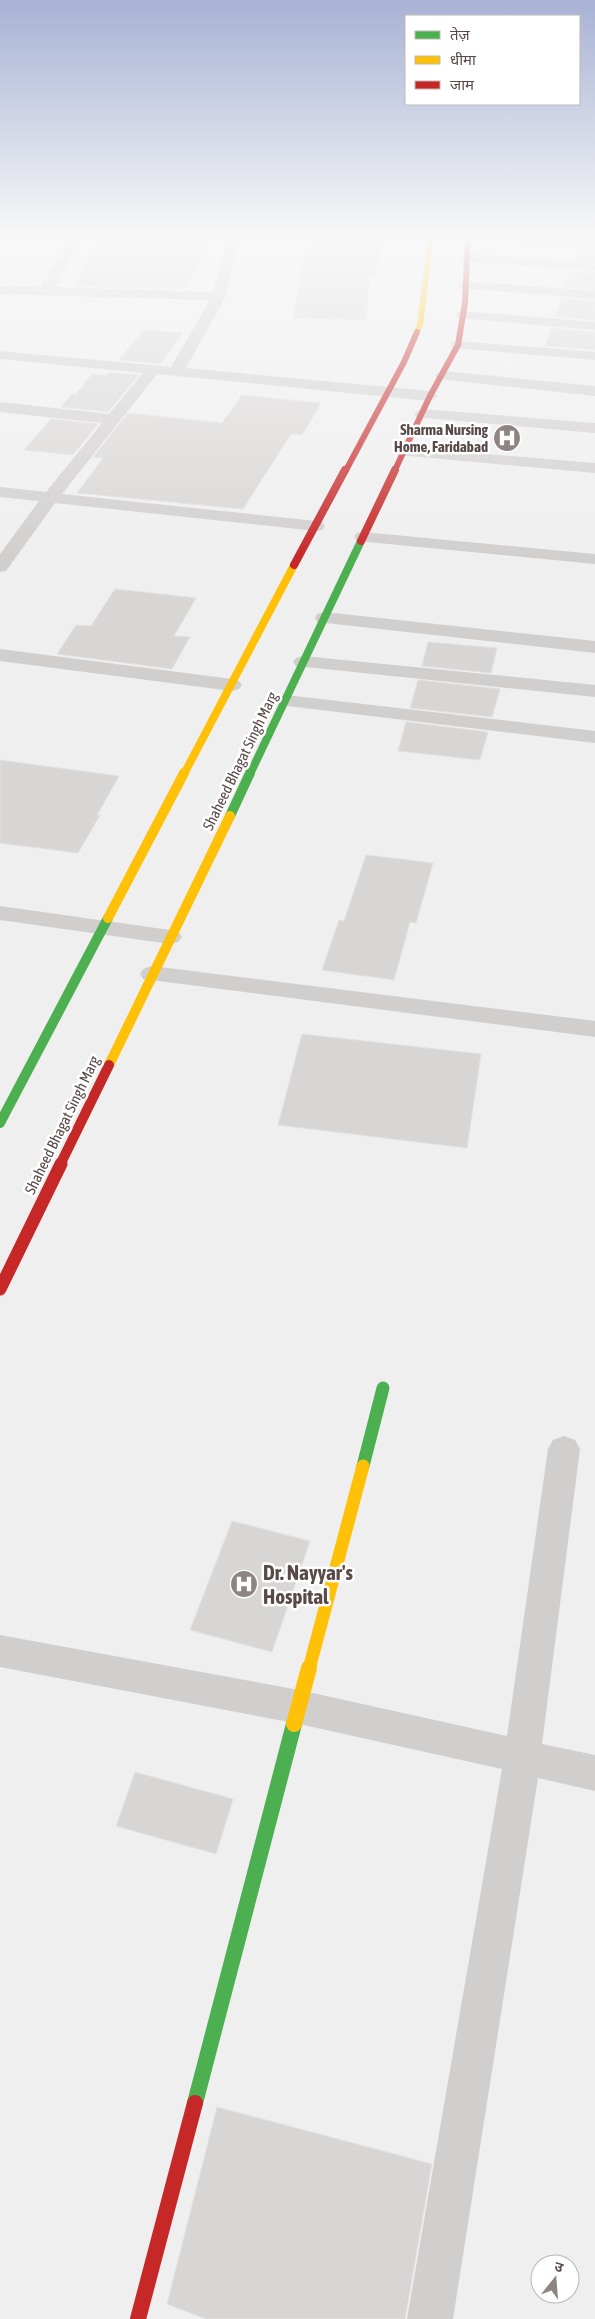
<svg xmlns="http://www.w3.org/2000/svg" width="595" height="2319" font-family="'Asap Condensed','Noto Sans Devanagari',sans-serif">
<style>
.building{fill:#d8d6d5;stroke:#e2e1e1}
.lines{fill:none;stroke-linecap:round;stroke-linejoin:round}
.street{fill:#d1cece;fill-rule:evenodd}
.fast-far3{stroke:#4caf50;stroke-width:8}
.fast-far2{stroke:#4caf50;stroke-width:10}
.fast-far1{stroke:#4caf50;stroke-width:13}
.fast{stroke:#4caf50;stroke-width:16}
.slow-far4{stroke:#ffc107;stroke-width:6}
.slow-far3{stroke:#ffc107;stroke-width:8}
.slow-far2{stroke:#ffc107;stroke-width:10}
.slow-far1{stroke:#ffc107;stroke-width:13}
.slow{stroke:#ffc107;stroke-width:16}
.jam-far4{stroke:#c62828;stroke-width:6}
.jam-far3{stroke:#c62828;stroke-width:8}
.jam-far2{stroke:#c62828;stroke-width:10}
.jam-far1{stroke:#c62828;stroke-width:13}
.jam{stroke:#c62828;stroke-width:16}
.labels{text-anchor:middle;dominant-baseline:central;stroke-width:5;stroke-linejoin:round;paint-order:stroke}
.far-poi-label{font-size:15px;font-weight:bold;fill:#594a48;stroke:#fff;text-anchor:end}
.far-street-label{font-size:15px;fill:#594a48;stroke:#fff}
.near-poi-label{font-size:21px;font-weight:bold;fill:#594a48;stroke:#fff;text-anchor:start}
</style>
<rect width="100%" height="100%" fill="#efefef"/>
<g class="building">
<path d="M 100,237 L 153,237 L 149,246 L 206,248 L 185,289 L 74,286 Z"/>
<path d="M 320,237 L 380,237 L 375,277 L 370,277 L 366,320 L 293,318 L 304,254 L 315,254 Z"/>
<path d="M 579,248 L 595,249 L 595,261 L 575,260 Z"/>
<path d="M 571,271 L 595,273 L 595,289 L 565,287 Z"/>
<path d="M 562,298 L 595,301 L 595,320 L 555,317 Z"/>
<path d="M 551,328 L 595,332 L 595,350 L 545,346 Z"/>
<path d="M 144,330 L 183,333 L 160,364 L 119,360 Z"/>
<path d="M 110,372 L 139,375 L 108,412 L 61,407 L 72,394 L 76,394 L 92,374 L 107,375 Z"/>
<path d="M 242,395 L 321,403 L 302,435 L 291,434 L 243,509 L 77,493 L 103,458 L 93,457 L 128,413 L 222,423 Z"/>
<path d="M 51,419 L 98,424 L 73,455 L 24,450 Z"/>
<path d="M 115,589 L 196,598 L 174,636 L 190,637 L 172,669 L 57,654 L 76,625 L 91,626 Z"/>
<path d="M 428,642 L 497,648 L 491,673 L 422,666 Z"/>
<path d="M 418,680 L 500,689 L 492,717 L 410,708 Z"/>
<path d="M 406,722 L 488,732 L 480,760 L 398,751 Z"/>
<path d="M 0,760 L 119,776 L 97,815 L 100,815 L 78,853 L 0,843 Z"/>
<path d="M 366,855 L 433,863 L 416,923 L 410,922 L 394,980 L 322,970 L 339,920 L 344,921 Z"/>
<path d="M 302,1034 L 481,1054 L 467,1148 L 278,1125 Z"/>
<path d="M 232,1521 L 310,1541 L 272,1652 L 190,1630 Z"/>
<path d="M 135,1772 L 233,1799 L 216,1854 L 116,1826 Z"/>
<path d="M 217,2107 L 432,2164 L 405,2319 L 206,2319 L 167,2304 Z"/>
</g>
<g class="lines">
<g class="street">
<path d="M 71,237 L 83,237 L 55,287 L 213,292 L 228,237 L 240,237 L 226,296 L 186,368 L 430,391 L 438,396 L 430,401 L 157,374 L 62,494 L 316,521 L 322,522 L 325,526 L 322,530 L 316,531 L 55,503 L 6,571 L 0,572 L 0,554 L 39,501 L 0,497 L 0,487 L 46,492 L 102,423 L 0,412 L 0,402 L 109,414 L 143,373 L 0,359 L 0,351 L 171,367 L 210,300 L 0,294 L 0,286 L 41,287 Z"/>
<path d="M 507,237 L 595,239 L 595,247 L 513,241 Z"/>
<path d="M 467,254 L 595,263 L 595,271 L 462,261 L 460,258 Z"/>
<path d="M 466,281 L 595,291 L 595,299 L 461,288 L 459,285 Z"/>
<path d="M 463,311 L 595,322 L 595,330 L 458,318 L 456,315 L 458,312 Z"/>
<path d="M 458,341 L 595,352 L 595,360 L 453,348 L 451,345 L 453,342 Z"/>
<path d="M 443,371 L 595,386 L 595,396 L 438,379 L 435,376 L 438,373 Z"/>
<path d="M 422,409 L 595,423 L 595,433 L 416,417 L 414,414 Z"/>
<path d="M 404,447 L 595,463 L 595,473 L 398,455 L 396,452 L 398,449 Z"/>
<path d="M 363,532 L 595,554 L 595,564 L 357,541 L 354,537 L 357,533 Z"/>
<path d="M 324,612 L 595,641 L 595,653 L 317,622 L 315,618 L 317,614 Z"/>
<path d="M 0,649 L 232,679 L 239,681 L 242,685 L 239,689 L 232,691 L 0,661 Z"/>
<path d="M 303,656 L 595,685 L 595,697 L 296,666 L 293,662 L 296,658 Z"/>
<path d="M 286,695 L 595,731 L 595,743 L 279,705 L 276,701 L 279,697 Z"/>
<path d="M 0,906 L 170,930 L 178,932 L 182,937 L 178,942 L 170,944 L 0,920 Z"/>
<path d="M 152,966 L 595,1021 L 595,1037 L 143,979 L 140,974 L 143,969 Z"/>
<path d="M 564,1436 L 575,1440 L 580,1449 L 542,1744 L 595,1755 L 595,1791 L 538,1778 L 453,2319 L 407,2319 L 502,1769 L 299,1724 L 0,1667 L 0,1635 L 299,1690 L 507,1736 L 548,1449 L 553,1440 Z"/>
</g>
<path class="fast-far3" d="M 250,774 L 361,541"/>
<g class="fast-far2">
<path d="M 230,816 L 250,773"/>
<path d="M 0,1123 L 108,918"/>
</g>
<path class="fast-far1" d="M 363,1466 L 383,1388"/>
<path class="fast" d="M 195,2103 L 294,1724"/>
<path class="slow-far4" d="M 417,332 L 420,325 L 431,237"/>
<path class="slow-far3" d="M 184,774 L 294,565"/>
<g class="slow-far2">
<path d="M 108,918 L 184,773"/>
<path d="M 109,1065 L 230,816"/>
</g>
<path class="slow-far1" d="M 309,1669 L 363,1466"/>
<path class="slow" d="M 294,1724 L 309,1668"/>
<g class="jam-far4">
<path d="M 345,472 L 404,362 L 417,332"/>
<path d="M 394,472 L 430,396 L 458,345 L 465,303 L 468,237"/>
</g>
<g class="jam-far3">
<path d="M 361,541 L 395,470"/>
<path d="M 294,565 L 345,470"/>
</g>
<path class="jam-far2" d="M 60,1165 L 109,1065"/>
<path class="jam-far1" d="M 0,1289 L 61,1164"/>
<path class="jam" d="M 138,2319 L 195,2103"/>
</g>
<linearGradient id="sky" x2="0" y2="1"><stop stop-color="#a7b2d4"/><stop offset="0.42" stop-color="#f8f8f8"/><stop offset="1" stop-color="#f8f8f8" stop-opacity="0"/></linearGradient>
<rect width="595" height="561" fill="url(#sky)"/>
<defs>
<g id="hospital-disc" transform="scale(1.4375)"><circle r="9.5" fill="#8e8482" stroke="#fff"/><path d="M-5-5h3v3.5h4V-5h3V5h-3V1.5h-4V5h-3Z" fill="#fff"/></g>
</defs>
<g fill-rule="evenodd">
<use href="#hospital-disc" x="507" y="438"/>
<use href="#hospital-disc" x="244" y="1584"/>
</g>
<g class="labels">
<g class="far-poi-label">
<text x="488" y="429">Sharma Nursing<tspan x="488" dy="17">Home, Faridabad</tspan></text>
</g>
<g class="far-street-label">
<text transform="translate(240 761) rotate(-64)">Shaheed Bhagat Singh Marg</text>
<text transform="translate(62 1125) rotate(-64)">Shaheed Bhagat Singh Marg</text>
</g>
<g class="near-poi-label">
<text x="263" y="1572">Dr. Nayyar's<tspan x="263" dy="24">Hospital</tspan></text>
</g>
</g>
<rect x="405" y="15" width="175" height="90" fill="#ffffff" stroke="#bdb7b6"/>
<rect x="415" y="31" width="25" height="8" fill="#4caf50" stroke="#bdb7b6"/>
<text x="450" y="40" font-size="15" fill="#594a48">तेज़</text>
<rect x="415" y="56" width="25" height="8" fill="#ffc107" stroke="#bdb7b6"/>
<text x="450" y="65" font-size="15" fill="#594a48">धीमा</text>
<rect x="415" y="81" width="25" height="8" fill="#c62828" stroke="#bdb7b6"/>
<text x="450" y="90" font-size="15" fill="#594a48">जाम</text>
<g transform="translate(555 2279) rotate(17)"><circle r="24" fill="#ffffff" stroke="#bdb7b6"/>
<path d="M0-4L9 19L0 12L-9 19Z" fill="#8e8482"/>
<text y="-8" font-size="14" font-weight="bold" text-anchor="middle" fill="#594a48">उ</text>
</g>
</svg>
